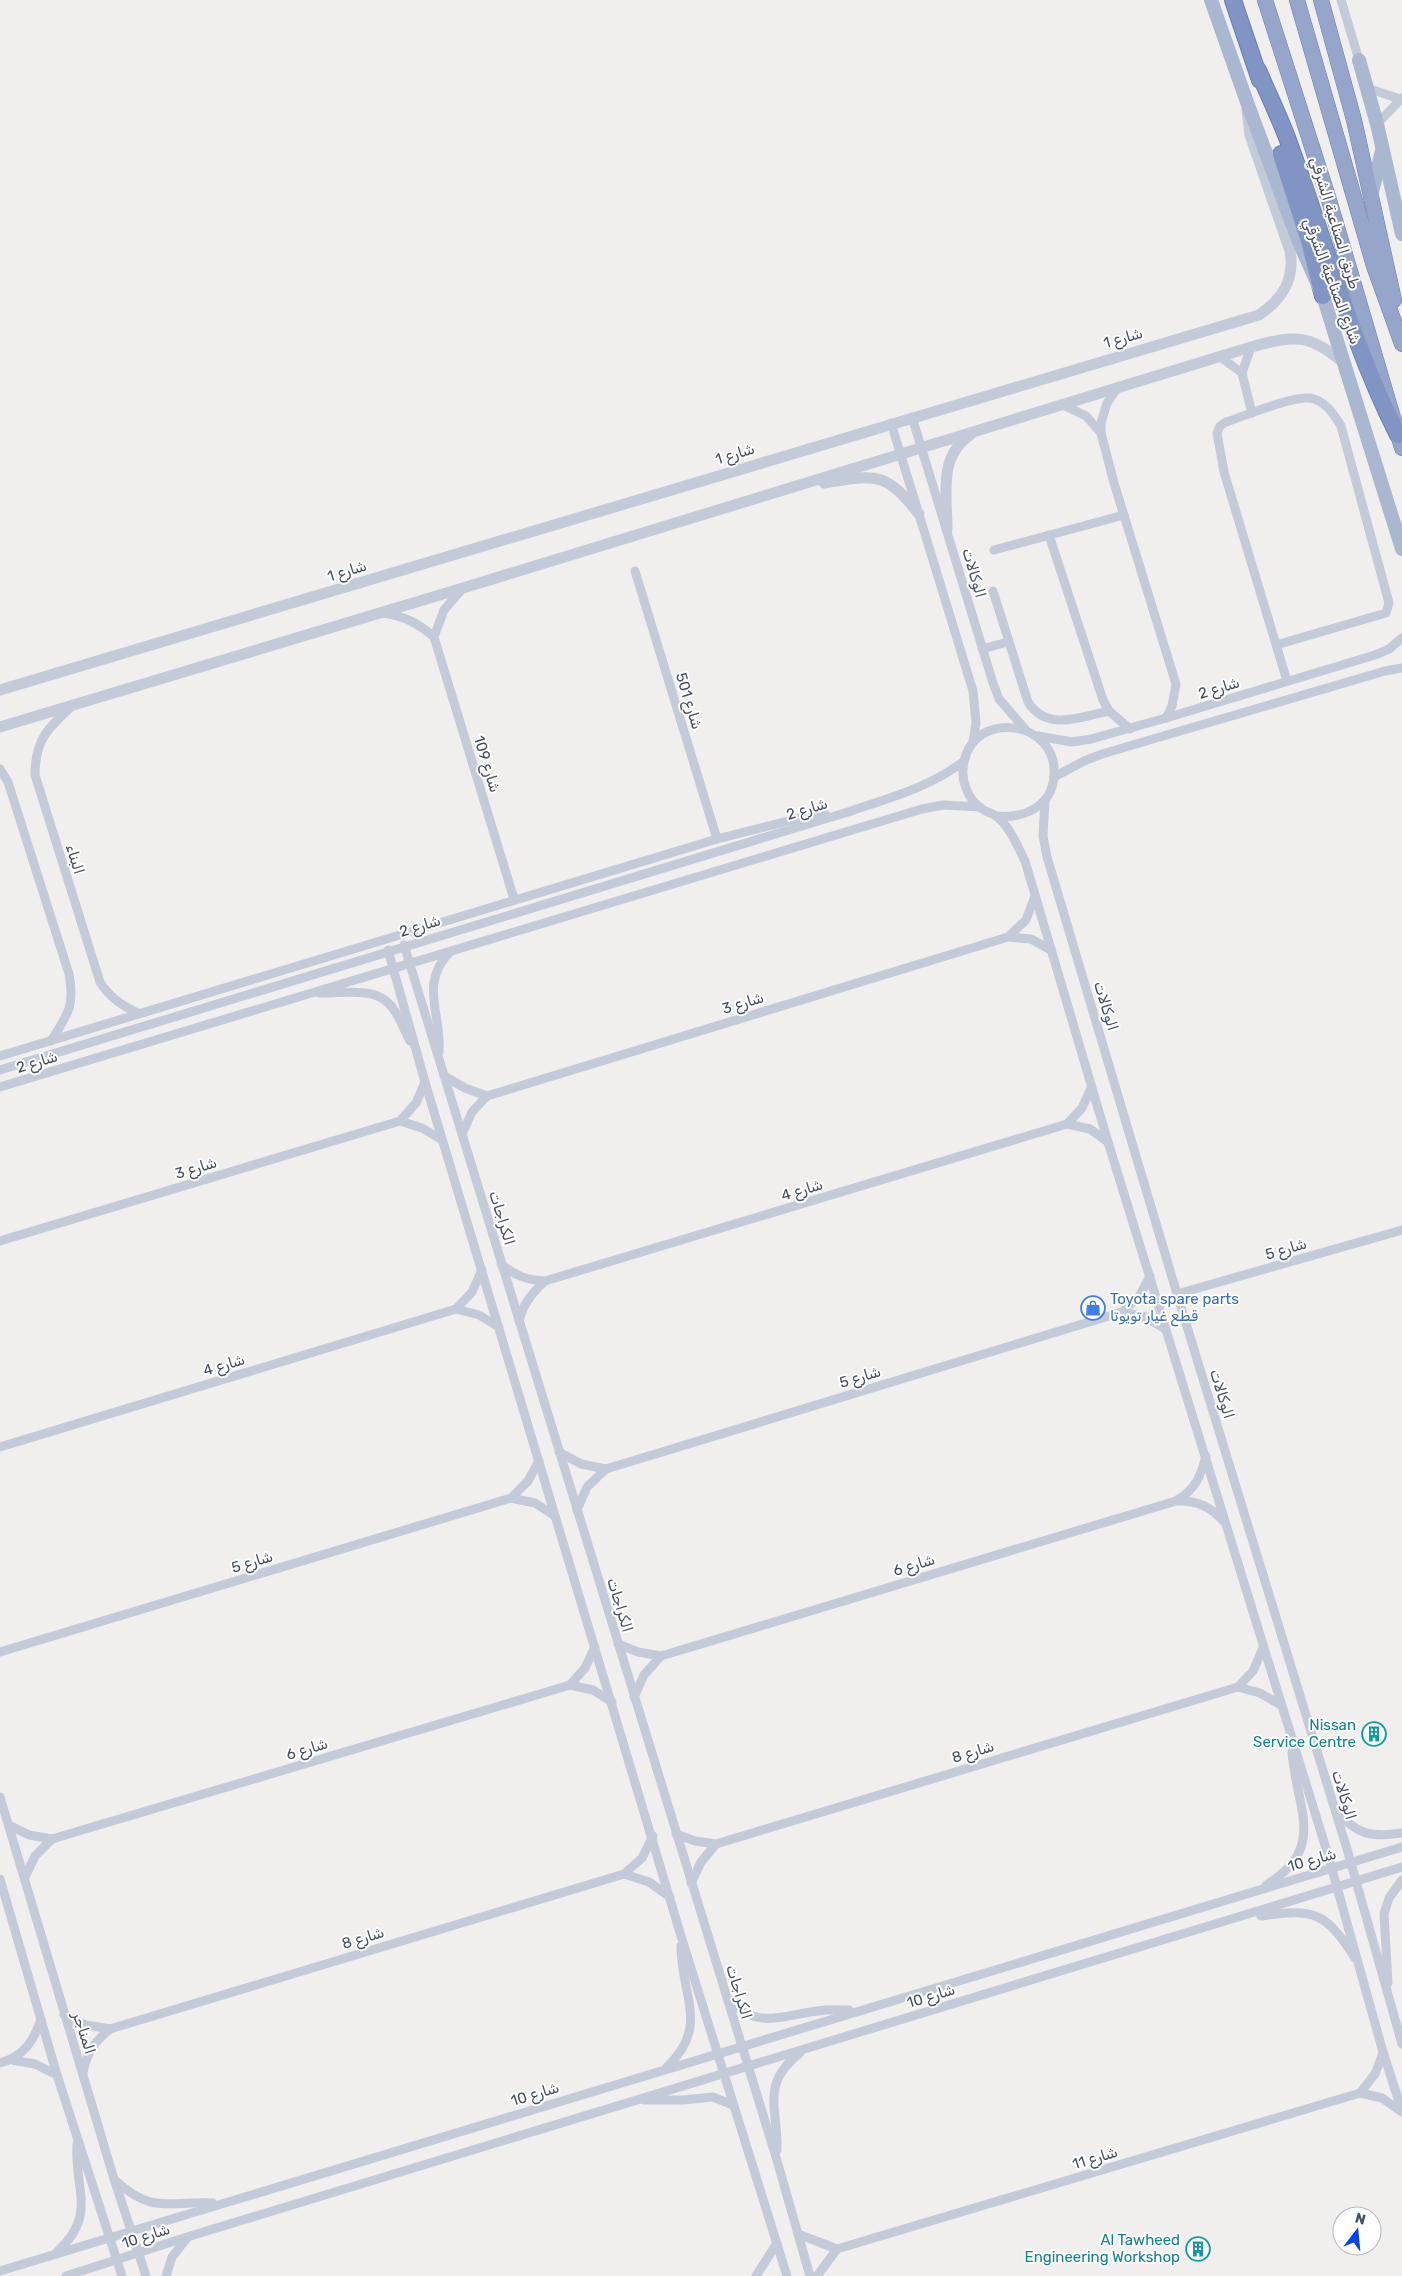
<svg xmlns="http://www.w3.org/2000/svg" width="1402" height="2276" font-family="Rubik,Vazirmatn,sans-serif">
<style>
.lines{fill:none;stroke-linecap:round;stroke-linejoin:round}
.trunk-casing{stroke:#6b80af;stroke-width:16}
.motorway-casing{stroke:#6b80af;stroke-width:18}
.minor{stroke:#c3cad8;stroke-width:9}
.tertiary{stroke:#c3cad8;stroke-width:11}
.primary{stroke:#aab7d1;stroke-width:14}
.trunk{stroke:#95a6ca;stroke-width:15}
.motorway{stroke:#8095c3;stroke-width:16}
.labels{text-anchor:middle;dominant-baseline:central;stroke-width:4;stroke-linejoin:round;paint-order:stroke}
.street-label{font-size:15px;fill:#444d5e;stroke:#fff}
.shop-label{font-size:15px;fill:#366cbe;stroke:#fff;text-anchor:start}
.culture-label{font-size:15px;fill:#0d838f;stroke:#fff;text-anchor:end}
</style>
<rect width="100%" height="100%" fill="#f1eeee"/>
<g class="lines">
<g class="trunk-casing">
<g id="trunk">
<path d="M 1265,0 L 1329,200 L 1402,448"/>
<path d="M 1297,0 L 1374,266 L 1402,344"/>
<path d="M 1321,0 L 1354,120 L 1394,300"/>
</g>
</g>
<g class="motorway-casing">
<g id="motorway">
<path d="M 1233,0 L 1260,80"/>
<path d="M 1258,70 C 1268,94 1280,118 1289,143 C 1325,241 1351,342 1398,435"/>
<path d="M 1281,154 L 1309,241 L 1323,296"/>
</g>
</g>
<g class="minor">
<path d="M 1341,0 L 1359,60"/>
<path d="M 1367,88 L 1400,99"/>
<path d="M 1377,124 L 1402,98"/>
<path d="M 1219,356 L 1242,373"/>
<path d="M 1242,373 L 1252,413"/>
<path d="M 1242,373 L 1251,347"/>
<path d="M 1119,386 L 1107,403 L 1101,423 L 1101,433 L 1114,483 L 1176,684 L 1172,706 L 1166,718"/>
<path d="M 1061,404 L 1086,416 L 1101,433"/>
<path d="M 912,417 L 993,683 L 999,699 L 1025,729"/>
<path d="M 891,423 L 973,691 L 976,723 L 973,742"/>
<path d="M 1049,535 L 1103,700 L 1109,711 L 1130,729"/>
<path d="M 994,550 L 1124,515"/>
<path d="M 635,571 L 717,839"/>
<path d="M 993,591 L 1028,702 C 1047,732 1081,717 1109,711"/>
<path d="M 383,613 C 404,616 418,623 434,637 L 514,899"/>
<path d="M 434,637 L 444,610 L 463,588"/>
<path d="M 1276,645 L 1386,613 L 1389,603 L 1341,426 C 1334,415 1327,403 1314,399 C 1298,393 1245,416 1226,422 L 1220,426 L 1217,433 L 1224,472 L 1287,681"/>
<path d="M 982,649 L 1008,642"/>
<path d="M 72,706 C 47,729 35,740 35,775 L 100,982 C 109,997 122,1006 138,1013"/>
<path d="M 1038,736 L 1072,742 L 1091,739 L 1166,718 L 1375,655 L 1389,649 L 1402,638"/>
<path d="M 0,769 L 8,782 L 69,974 C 75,1006 68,1014 51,1041"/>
<path d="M 1054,777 L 1084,761 L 1102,754 L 1385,671 L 1402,668"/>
<path d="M 1045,800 L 1043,836 L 1047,857 L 1177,1294 L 1347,1849 L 1402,2044"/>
<path d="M 996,816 C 1023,819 1052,807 1054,776 C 1059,721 975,708 964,762 C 960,779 967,799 982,809 C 986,812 992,813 996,816 C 1009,825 1018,847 1025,861 L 1108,1142 L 1328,1855 L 1383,2052 L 1402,2111"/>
<path d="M 1008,937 L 1026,920 L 1035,896"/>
<path d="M 404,945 L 776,2157 L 810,2276"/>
<path d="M 388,950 L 425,1082 L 681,1936 L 787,2276"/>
<path d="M 319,993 C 347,994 380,984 396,1013 C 402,1022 405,1032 410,1041"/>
<path d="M 439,1052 C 442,1014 418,983 451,951"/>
<path d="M 0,1056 L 717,839 L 808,816 L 825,814"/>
<path d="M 0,1070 L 848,812 C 889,798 929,788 964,761"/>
<path d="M 444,1076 L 465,1088 L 487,1096"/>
<path d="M 0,1087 L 922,809 L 943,805 L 980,807"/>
<path d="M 400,1121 L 422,1128 L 442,1140"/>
<path d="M 1067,1124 L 1082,1108 L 1091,1088"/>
<path d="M 462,1134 L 472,1112 L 487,1096 L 1008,937 L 1031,939 L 1051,950"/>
<path d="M 0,1241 L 400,1121 L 416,1103 L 425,1082"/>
<path d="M 501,1264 C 515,1276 527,1280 545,1281 L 1067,1124 L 1090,1129 L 1108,1142"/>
<path d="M 1177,1294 L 1402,1230"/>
<path d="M 456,1309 L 479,1315 L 499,1327"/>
<path d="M 1122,1312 L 1145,1317 L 1165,1329"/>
<path d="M 519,1321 C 523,1304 532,1293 545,1281"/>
<path d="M 0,1447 L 456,1309 L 472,1292 L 482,1270"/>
<path d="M 559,1452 L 581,1464 L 606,1469"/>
<path d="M 511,1498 L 535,1503 L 555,1516"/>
<path d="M 1177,1500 C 1195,1490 1201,1476 1206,1456"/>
<path d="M 577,1510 L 587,1487 L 606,1469 L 1122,1312 L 1139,1297 L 1150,1276"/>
<path d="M 618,1644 L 638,1652 L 661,1656 L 1176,1501 C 1195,1500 1211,1506 1223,1521"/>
<path d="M 0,1652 L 511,1498 L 528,1481 L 539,1461"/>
<path d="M 570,1685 L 585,1668 L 595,1647"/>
<path d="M 1238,1687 L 1260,1693 L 1281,1705"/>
<path d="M 634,1697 L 644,1675 L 661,1656"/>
<path d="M 0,1797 L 114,2179 L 146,2276"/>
<path d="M 1336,1812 C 1358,1834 1370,1838 1402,1833"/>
<path d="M 9,1825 L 29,1835 L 52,1839 L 570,1685 L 593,1690 L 612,1702"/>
<path d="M 676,1834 L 695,1841 L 716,1844 L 1238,1687 L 1253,1671 L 1263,1648"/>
<path d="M 624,1874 L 649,1882 L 670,1897"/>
<path d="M 25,1877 L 35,1856 L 52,1839"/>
<path d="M 0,1879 L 57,2075 L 122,2276"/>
<path d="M 691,1883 L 701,1862 L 716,1844"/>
<path d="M 1266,1885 C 1328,1848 1296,1808 1292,1752"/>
<path d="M 1261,1916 C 1314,1908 1326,1912 1355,1958"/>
<path d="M 1388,1983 L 1384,1914 L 1389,1898 L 1402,1880"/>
<path d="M 727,1998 C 757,2031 781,2015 818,2011 C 828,2009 839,2010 849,2010"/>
<path d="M 64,2015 L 86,2025 L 110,2029"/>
<path d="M 12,2060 L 35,2064 L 57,2075"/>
<path d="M 0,2063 C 23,2057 34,2041 41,2019"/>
<path d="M 667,2067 C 710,2026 681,1996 681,1946"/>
<path d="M 83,2073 C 86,2054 94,2042 110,2029 L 624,1874 L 642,1858 L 653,1836"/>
<path d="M 1360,2093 L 1375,2074 L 1383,2053"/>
<path d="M 644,2100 L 683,2100 L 713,2097 L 733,2105"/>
<path d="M 777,2150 C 778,2107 760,2084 800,2053"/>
<path d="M 116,2181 C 152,2214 168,2201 213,2203"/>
<path d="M 798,2234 L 837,2249"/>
<path d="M 57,2252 C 98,2214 74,2191 77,2144"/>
<path d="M 0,2271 L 1402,1847"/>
<path d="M 66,2276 L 187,2237 L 1402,1867"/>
<path d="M 166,2276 L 172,2257 L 187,2238"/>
<path d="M 756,2276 L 777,2243"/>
<path d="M 817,2276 L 837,2249 L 1360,2093 L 1382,2098 L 1402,2112"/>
</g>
<g class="tertiary">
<path d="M 824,483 C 876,475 884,470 919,514"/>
<path d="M 947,529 C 947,495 938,457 970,435"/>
<path d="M 0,690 L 1259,315 C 1283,299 1295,279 1290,251 L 1250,135 L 1247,110"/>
<path d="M 0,727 L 463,588 L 1251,347 C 1296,335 1308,333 1345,364"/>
</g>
<g class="primary">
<path d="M 1211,0 L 1248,105 L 1299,242 L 1323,296 L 1402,549"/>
<path d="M 1359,60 L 1377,124 L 1402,234"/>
<path d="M 1371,196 L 1382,151"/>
</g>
<use href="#trunk" class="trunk"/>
<use href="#motorway" class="motorway"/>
</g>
<defs>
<g id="shop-ring" transform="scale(1.25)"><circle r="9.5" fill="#fff" stroke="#3f7fe0" stroke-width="1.5"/><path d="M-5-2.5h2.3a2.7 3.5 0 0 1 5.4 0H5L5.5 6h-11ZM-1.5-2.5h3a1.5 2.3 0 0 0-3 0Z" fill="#3f7fe0"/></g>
<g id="building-ring" transform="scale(1.25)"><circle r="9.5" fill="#fff" stroke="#0f9aa8" stroke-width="1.5"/><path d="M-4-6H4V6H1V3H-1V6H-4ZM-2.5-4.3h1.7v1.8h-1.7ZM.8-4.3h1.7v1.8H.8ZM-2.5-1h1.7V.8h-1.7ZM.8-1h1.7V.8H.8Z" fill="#0f9aa8"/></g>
</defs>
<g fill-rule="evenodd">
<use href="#shop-ring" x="1093" y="1308"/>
<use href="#building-ring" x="1374" y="1734"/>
<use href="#building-ring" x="1198" y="2249"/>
</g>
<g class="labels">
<g class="street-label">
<text transform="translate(1335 223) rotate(73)">طريق الصناعية الشرقي</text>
<text transform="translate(1332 281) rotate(69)">شارع الصناعية الشرقي</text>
<text transform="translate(1123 338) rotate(-16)">شارع 1</text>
<text transform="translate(735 454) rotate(-17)">شارع 1</text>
<text transform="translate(347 571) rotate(-17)">شارع 1</text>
<text transform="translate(974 573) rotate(74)">الوكالات</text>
<text transform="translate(1219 688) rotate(-17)">شارع 2</text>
<text transform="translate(689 701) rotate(73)">شارع 501</text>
<text transform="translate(487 764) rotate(73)">شارع 109</text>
<text transform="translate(807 809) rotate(-17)">شارع 2</text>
<text transform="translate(75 859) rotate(73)">البناء</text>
<text transform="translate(420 926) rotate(-17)">شارع 2</text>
<text transform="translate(743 1003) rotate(-17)">شارع 3</text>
<text transform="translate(1106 1006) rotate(73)">الوكالات</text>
<text transform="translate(37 1062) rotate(-17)">شارع 2</text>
<text transform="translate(196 1168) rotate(-17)">شارع 3</text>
<text transform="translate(802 1190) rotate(-17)">شارع 4</text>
<text transform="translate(502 1218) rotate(73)">الكراجات</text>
<text transform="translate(1286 1249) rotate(-16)">شارع 5</text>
<text transform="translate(224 1365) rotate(-17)">شارع 4</text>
<text transform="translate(860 1377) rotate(-17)">شارع 5</text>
<text transform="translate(1222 1394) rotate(73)">الوكالات</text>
<text transform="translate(252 1562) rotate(-17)">شارع 5</text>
<text transform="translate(914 1565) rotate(-17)">شارع 6</text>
<text transform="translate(620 1605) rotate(73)">الكراجات</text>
<text transform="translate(307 1749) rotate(-17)">شارع 6</text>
<text transform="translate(973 1752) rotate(-17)">شارع 8</text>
<text transform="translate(1344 1795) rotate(73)">الوكالات</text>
<text transform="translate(1312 1860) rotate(-16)">شارع 10</text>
<text transform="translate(363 1938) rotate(-17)">شارع 8</text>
<text transform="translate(739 1992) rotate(73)">الكراجات</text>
<text transform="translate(931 1996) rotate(-17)">شارع 10</text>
<text transform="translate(84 2033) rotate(72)">المناجر</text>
<text transform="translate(535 2094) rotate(-17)">شارع 10</text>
<text transform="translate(1095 2158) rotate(-17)">شارع 11</text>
<text transform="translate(146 2236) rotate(-18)">شارع 10</text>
</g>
<g class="shop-label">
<text x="1110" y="1299">Toyota spare parts<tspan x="1110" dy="17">قطع غيار تويوتا</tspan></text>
</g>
<g class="culture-label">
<text x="1356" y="1725">Nissan<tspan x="1356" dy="17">Service Centre</tspan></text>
<text x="1180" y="2240">Al Tawheed<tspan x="1180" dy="17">Engineering Workshop</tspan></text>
</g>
</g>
<g transform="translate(1357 2231) rotate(16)"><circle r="24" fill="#ffffff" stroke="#b4b8bf"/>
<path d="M0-4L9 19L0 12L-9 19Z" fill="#0345f6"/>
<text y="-8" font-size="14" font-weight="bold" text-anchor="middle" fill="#444d5e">N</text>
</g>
</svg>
